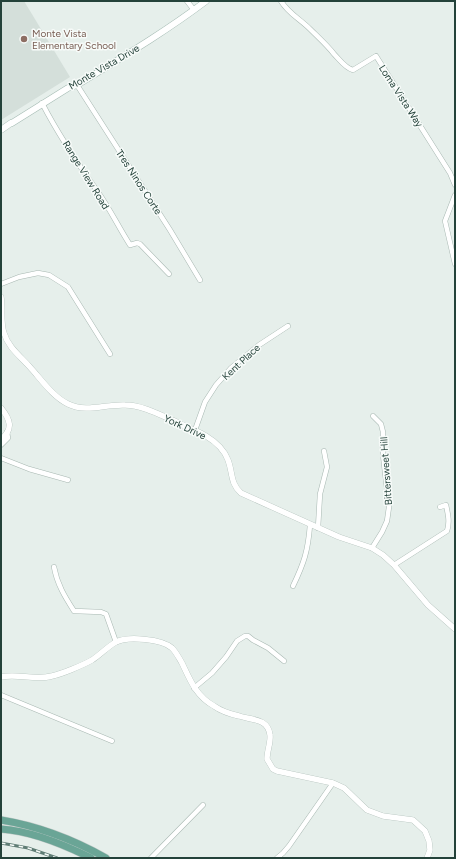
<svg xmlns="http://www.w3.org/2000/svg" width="456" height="859" font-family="Figtree,sans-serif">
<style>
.built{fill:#d4dfda}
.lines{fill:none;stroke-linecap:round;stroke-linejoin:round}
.minor-casing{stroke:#a8b8b2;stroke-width:5.5}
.tertiary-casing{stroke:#a8b8b2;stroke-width:6}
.secondary-casing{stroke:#a4bbb3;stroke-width:7}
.primary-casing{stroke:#c2cac8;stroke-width:8}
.minor{stroke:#fff;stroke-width:4.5}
.tertiary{stroke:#fff;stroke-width:5.5}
.secondary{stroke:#fff;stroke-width:6}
.primary{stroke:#6aa596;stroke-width:7}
.rail-casing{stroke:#5f7d75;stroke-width:3}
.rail{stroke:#f7fbf9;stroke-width:1.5;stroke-dasharray:4.5;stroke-linecap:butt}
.education-dot{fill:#8d6e63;stroke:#f7fbf9;stroke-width:1.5}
.labels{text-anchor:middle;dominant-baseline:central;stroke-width:3;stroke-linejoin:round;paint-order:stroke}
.education-label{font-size:10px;fill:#785e54;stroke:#f7fbf9;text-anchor:start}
.street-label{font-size:10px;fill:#24423a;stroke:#f7fbf9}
</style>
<rect width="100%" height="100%" fill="#e6efeb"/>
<path class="built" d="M 1,1 L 24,1 L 70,77 L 1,120 Z"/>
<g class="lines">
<g class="minor-casing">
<g id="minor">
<path d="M 187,1 L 194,10"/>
<path d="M 281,1 C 288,13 300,19 310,29 C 318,37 327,45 334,54 C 340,60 345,68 353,70 L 376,56 L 450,173 L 455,185"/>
<path d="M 77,85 L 170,230 L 200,280"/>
<path d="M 42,103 C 58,134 78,164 98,192 C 110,209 119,228 130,245 L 137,243 L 140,244 L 169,274"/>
<path d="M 455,195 L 445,221 L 455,264"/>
<path d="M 1,284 L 19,277 L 38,273 L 49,275 L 68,287 L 110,354"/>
<path d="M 195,430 L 205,402 L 216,385 L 231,368 L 259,345 L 288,326"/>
<path d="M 1,445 L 8,438 L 7,432"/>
<path d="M 1,458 L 29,469 L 68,480"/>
<path d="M 318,528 L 320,494 L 327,467 L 324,451"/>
<path d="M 372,548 L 382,532 L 387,521 L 389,507 L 383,455 L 383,432 L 381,424 L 373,416"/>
<path d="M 394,565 L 447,531 C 450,522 448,514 446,505 L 440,507"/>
<path d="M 54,567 C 57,584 65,597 74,611 L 101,612 L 106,614 L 116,642"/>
<path d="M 293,586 C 304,563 308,551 310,525"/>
<path d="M 194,688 L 212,673 L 226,657 L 237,641 L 245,636 L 248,636 L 253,640 L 268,648 L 284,661"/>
<path d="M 1,695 L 112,741"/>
<path d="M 151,858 L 203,805"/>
<path d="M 277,858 L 283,853 L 289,846 L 333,783"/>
</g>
</g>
<g class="tertiary-casing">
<g id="tertiary">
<path d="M 1,297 C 3,309 0,322 4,333 C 8,347 20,356 29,366 C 41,379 52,396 68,404 C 87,413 105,404 125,405 C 143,405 162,416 179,423 C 188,428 198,431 206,436 C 216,442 224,449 228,460 C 233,473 230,483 241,493 L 339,537 L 372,548 L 383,555 L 394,565 L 428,605 L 455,629"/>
<path d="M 1,408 C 10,419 14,429 1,439"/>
<path d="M 1,677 C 18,673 35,681 52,676 C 62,674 83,665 92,660 C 100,655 107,647 116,642 C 128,636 162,639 172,648 C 176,652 179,658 182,663 C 190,680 196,696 214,706 C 221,711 230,714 239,716 C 251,720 268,718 270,735 C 271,742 267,751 267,759 L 273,769 L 277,771 L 333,783 L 344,788 L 367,810 L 383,816 L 413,820 L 425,831 L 429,841 L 430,850 L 427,858"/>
</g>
</g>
<g class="secondary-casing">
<g id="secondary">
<path d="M 12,123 L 68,88 L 77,85 C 121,58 165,32 206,1"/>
<path d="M 1,130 L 11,123"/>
</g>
</g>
<g class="primary-casing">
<g id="primary">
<path d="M 1,820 C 38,826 74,840 106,858"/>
<path d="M 1,829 C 32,831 63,844 91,858"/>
</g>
</g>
<use href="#minor" class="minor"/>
<use href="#tertiary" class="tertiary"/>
<use href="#secondary" class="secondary"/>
<use href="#primary" class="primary"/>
<g class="rail-casing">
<path id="rail" d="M 1,843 L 28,848 L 57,858"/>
</g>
<use href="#rail" class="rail"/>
</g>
<circle class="education-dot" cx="24" cy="39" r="4"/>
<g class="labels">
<g class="education-label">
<text x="32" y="33">Monte Vista<tspan x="32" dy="12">Elementary School</tspan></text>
</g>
<g class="street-label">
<text transform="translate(104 67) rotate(-30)">Monte Vista Drive</text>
<text transform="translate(401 96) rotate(57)">Loma Vista Way</text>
<text transform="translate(86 175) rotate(58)">Range View Road</text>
<text transform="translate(139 182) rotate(57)">Tres Ninos Corte</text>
<text transform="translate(241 362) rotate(-43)">Kent Place</text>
<text transform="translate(185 427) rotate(25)">York Drive</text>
<text transform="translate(386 471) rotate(-94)">Bittersweet Hill</text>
</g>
</g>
<rect width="456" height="859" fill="none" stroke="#24423a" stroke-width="4"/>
</svg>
